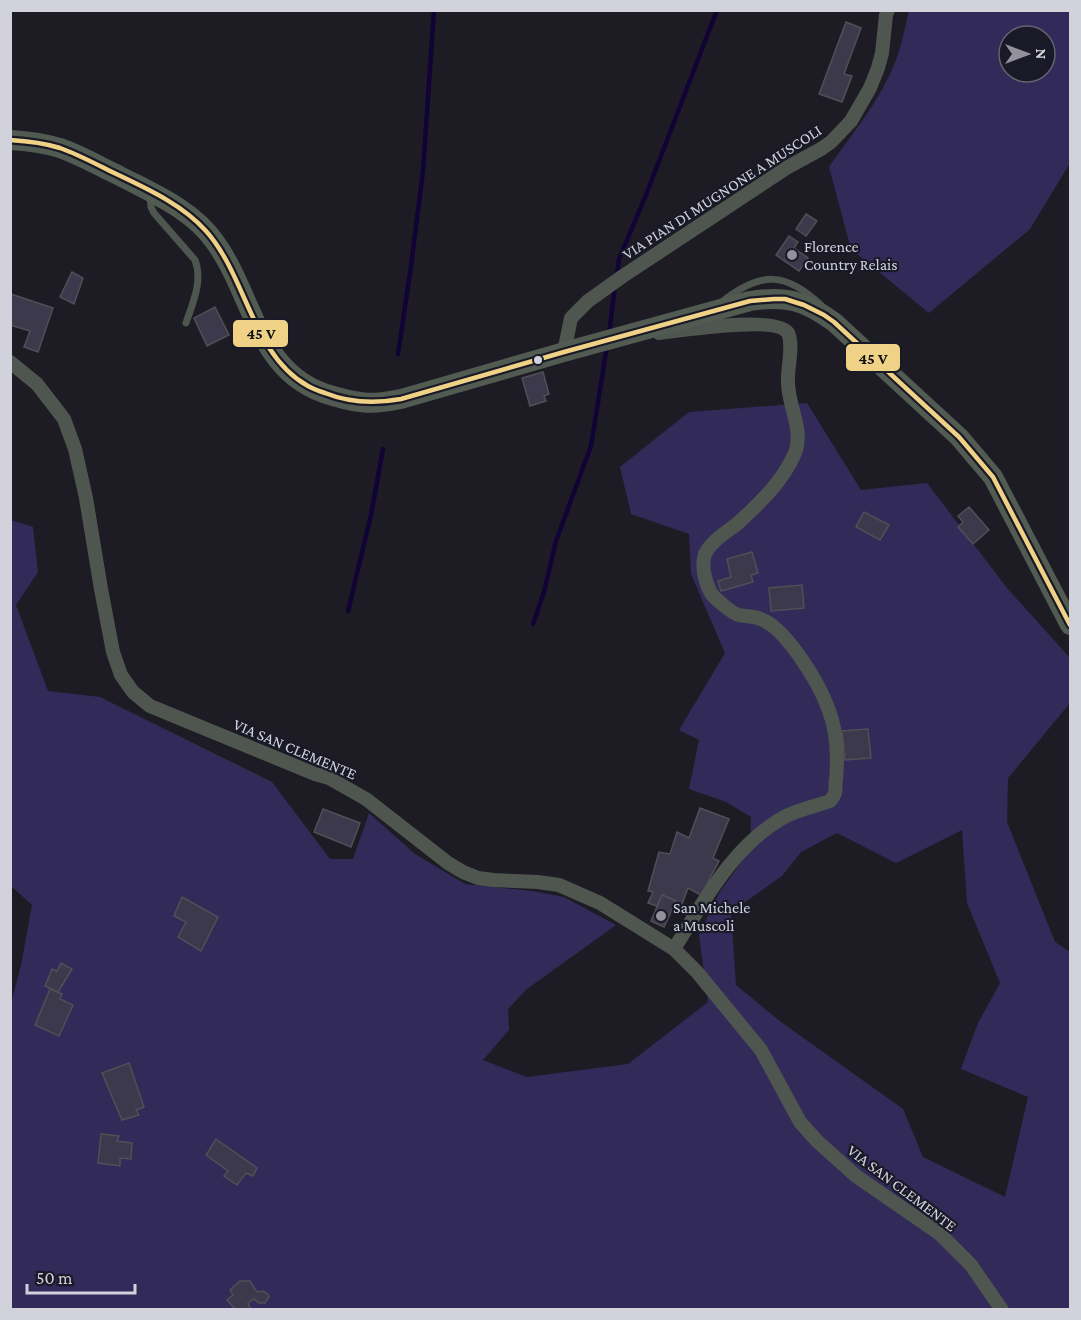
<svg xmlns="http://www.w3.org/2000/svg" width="1081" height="1320" font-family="'Crimson Pro',serif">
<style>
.green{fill:#322b59;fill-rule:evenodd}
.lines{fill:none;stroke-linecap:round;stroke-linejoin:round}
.stream{stroke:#110333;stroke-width:4.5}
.building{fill:#3d394c;stroke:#4f4f56;stroke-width:1.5}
.service{stroke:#4f564f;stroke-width:7}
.minor{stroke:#4f564f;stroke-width:14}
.secondary{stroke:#515b51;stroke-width:20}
.bus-1-casing{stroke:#1a1927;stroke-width:9}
.bus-1{stroke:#efd286;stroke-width:4.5}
.poi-dot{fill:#93929c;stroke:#1a1927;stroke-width:2}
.bus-dot{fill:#d2d2dc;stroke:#1a1927;stroke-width:2}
.labels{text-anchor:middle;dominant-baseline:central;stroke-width:4.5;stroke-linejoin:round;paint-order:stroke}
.street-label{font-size:16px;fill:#d2d2dc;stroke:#1a1927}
.poi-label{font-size:16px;fill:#d2d2dc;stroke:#1a1927;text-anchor:start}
.line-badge{stroke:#1a1927;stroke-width:2}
.pale-badge-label{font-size:16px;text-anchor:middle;font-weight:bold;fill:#111}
</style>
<rect width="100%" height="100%" fill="#1d1c24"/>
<g class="green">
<path d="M 909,11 L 1070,11 L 1070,163 L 1030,229 L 929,313 L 851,249 L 829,167 C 853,133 881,99 896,60 C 902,44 905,27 909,11 ZM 1009,36 L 1045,36 L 1045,72 L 1009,72 Z"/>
<path d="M 807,403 L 861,490 L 927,483 L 1007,588 L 1070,658 L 1070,703 L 1008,778 L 1007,822 L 1055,942 L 1070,952 L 1070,1309 L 11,1309 L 11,1003 L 21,965 L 32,905 L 11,886 L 11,520 L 33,527 L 38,572 L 16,605 L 48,691 L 100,697 L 272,782 L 330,859 L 353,859 L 369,813 L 415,854 L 465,884 L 532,891 L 564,897 L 616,925 L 527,989 L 508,1009 L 509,1030 L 483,1060 L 527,1077 L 628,1064 L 708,1002 L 699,935 L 719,893 L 750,850 L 751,817 L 726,802 L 689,789 L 699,740 L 679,730 L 725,653 L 691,574 L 689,534 L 631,514 L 620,467 L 689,412 ZM 962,830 L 967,903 L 1000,983 L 978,1023 L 961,1069 L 1028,1097 L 1005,1197 L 923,1157 L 903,1109 L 781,1022 L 736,985 L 731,912 L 782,876 L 801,852 L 837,833 L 896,863 Z"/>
</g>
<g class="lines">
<g class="stream">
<path d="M 617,275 L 619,259 L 646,195 L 717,10"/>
<path d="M 609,335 L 615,286"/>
<path d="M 398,354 L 411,266 L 423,171 L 434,10"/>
<path d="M 348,611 L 371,515 L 383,449"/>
<path d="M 533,624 L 544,592 L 556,541 L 591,446 L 607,346"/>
</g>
</g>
<g class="building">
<path d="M 846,22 L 861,28 L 844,74 L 852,76 L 842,102 L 819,94 Z"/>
<path d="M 806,214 L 817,221 L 806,236 L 796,229 Z"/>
<path d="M 789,236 L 798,242 L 794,248 L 808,258 L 799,271 L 776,255 Z"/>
<path d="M 72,272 L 83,278 L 74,304 L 60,297 Z"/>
<path d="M 11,294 L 53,308 L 38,352 L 24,347 L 30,331 L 10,325 Z"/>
<path d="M 215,307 L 229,335 L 207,346 L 194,318 Z"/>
<path d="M 543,372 L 549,394 L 544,396 L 546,401 L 530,406 L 522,378 Z"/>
<path d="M 969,507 L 989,530 L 973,544 L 958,527 L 963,522 L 958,516 Z"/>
<path d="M 864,512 L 889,525 L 880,540 L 856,527 Z"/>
<path d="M 752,552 L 758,573 L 751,575 L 753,582 L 721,591 L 718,581 L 731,577 L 727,559 Z"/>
<path d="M 802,585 L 804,608 L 771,611 L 769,588 Z"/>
<path d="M 868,729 L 871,758 L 845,760 L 842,731 Z"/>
<path d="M 700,808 L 729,819 L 713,858 L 719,861 L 701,895 L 688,888 L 679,912 L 672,910 L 676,901 L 662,895 L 657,906 L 648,903 L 653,892 L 648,891 L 659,852 L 670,854 L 677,832 L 689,838 Z"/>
<path d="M 323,809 L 360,823 L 351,847 L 314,832 Z"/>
<path d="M 662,895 L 676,901 L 664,927 L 651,921 Z"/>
<path d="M 182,897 L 218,917 L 201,951 L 178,937 L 186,922 L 174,916 Z"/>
<path d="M 61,963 L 72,969 L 58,992 L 45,986 L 52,969 L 57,971 Z"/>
<path d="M 50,989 L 62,994 L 60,999 L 73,1005 L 59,1036 L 35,1025 Z"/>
<path d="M 129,1063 L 144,1107 L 136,1110 L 139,1115 L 122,1120 L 102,1073 Z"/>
<path d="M 101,1134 L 119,1136 L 117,1141 L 132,1143 L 131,1159 L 120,1158 L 120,1166 L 98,1163 Z"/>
<path d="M 216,1139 L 257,1168 L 253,1176 L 246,1173 L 237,1185 L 224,1176 L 228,1171 L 206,1155 Z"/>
<path d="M 240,1281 L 250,1281 L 257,1292 L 263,1291 L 268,1294 L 269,1297 L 265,1303 L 259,1303 L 254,1299 L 248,1303 L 251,1310 L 236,1310 L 227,1300 L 233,1295 L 230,1290 Z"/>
</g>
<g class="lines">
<g class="service">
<path d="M 150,194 L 151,207 L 154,213 L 195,260 C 203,281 193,302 186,323"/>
<path d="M 723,301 C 761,271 786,272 821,305"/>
</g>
<g class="minor">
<path d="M 659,333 C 679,331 777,315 788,333 C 794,345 787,369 788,382 C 788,406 804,430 795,453 C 783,481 760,503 738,523 C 727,532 711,541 705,554 C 701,566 705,582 711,593 C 715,599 733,614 739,615 C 748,617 757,616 765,621 C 789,634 819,683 828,708 C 837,730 838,757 836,780 C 835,784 836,790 835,793 C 834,796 832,799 830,801 C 816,806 800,809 786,816 C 734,844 704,901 674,949"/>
<path d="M 564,352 L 571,318 L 588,301 L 623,276 L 788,167 L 821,149 L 831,142 L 851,121 L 870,88 L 878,68 L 882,53 L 886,15 L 888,10"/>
<path d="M 10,362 L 37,384 L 64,419 L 75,449 L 86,498 L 101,589 L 113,652 L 121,675 L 133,692 L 150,706 L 315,774 L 329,778 L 366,799 L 448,863 L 463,872 L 478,878 L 493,880 L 538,882 L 559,885 L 600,903 L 674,949 L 697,972 L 761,1050 L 800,1122 L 817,1141 L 856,1176 L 940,1234 L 971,1265 L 1002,1310"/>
</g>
<path class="secondary" d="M 10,140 C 27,141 44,143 60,148 C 80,155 99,166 118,175 C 152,193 192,209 215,242 C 254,296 257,376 333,396 C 361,404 372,405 401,399 L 564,352 L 750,301 C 786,295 805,301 834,322 L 959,437 L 993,477 L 1070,625"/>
<g class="bus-1-casing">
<path id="bus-1" d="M 10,140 C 27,141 44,143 60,148 C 77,154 94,163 110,171 C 143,187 181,203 206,231 C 247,277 252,355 308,386 C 313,389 319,391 325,393 C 350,403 374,404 401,399 L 564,352 L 750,301 L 774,299 L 785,299 L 804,305 L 824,315 L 834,322 L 959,437 L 993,477 L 1070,625"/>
</g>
<use href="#bus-1" class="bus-1"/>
</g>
<g class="poi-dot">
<circle cx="792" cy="255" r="6"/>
<circle cx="661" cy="916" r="6"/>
</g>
<circle class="bus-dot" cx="538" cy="360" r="5"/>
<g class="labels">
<g class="street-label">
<text transform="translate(722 192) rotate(-33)">VIA PIAN DI MUGNONE A MUSCOLI</text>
<text transform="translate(295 749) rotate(23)">VIA SAN CLEMENTE</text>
<text transform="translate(902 1188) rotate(37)">VIA SAN CLEMENTE</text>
</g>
<g class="poi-label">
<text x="804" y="246">Florence<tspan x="804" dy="18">Country Relais</tspan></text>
<text x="673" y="907">San Michele<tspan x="673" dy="18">a Muscoli</tspan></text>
</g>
</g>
<g class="line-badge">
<rect x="232" y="319" width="57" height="29" rx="6" fill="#efd286"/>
<rect x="845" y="343" width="56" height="29" rx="6" fill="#efd286"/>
</g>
<g class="pale-badge-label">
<text x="261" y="339">45 V</text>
<text x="873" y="364">45 V</text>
</g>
<rect width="1081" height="1320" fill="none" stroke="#d2d2dc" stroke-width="24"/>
<g transform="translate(1027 54) rotate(90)"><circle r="28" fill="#1a1927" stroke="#64636f" stroke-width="1.5"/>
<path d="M0-4.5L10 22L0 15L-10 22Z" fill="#93929c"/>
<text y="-9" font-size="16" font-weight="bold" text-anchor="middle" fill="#d2d2dc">N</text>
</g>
<path d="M27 1284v9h108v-9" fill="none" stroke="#d2d2dc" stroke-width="3"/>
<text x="36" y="1284" font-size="18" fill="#d2d2dc" stroke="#1a1927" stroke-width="4.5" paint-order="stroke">50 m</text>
</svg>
